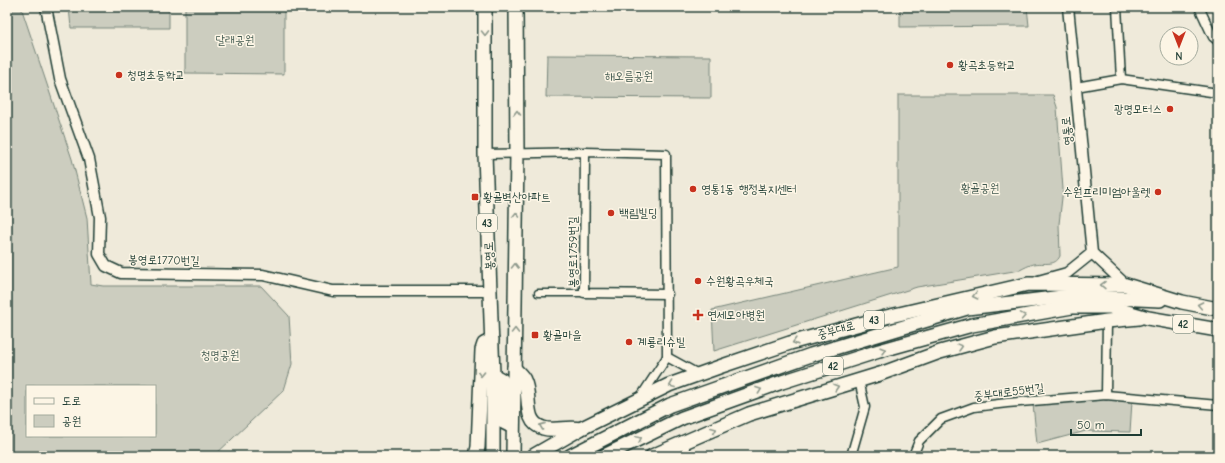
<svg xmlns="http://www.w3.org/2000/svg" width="1225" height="463" font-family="'Comic Neue','Poor Story',sans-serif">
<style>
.green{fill:#cccdbf;stroke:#76857a;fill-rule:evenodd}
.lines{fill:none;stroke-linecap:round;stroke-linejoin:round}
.pedestrian-casing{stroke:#1f3d34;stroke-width:9}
.minor-casing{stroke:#1f3d34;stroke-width:11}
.tertiary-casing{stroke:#1f3d34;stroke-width:13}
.primary-casing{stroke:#1f3d34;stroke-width:16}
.pedestrian{stroke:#fcf5e5;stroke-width:6}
.minor{stroke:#fcf5e5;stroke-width:8}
.tertiary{stroke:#fcf5e5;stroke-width:10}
.primary{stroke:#fcf5e5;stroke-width:13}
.oneway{stroke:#8e998c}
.poi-dot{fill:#c8321e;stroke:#fcf5e5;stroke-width:1.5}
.labels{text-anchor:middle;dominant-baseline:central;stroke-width:3;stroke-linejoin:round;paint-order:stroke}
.shield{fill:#fcf5e5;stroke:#617469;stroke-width:1}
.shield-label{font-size:11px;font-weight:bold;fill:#1f3d34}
.park-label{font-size:12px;fill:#425a50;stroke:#fcf5e5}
.poi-label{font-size:12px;fill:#1f3d34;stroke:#fcf5e5;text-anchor:start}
.street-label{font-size:12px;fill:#1f3d34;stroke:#fcf5e5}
</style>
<rect width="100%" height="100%" fill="#efeada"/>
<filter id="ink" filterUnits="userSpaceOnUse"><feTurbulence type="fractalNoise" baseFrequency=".025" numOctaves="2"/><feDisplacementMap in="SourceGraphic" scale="8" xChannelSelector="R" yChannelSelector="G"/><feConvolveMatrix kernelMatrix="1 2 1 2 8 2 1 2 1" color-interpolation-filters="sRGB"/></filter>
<g filter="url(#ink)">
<g class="green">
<path d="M 7,7 L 21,7 L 72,159 L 87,218 L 91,284 L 103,286 L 261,286 L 289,316 L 292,364 L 284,390 L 214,456 L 7,456 ZM 27,386 L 155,386 L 155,436 L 27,436 Z"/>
<path d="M 69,7 L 169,7 L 169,28 L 71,28 Z"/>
<path d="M 185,7 L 284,7 L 284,74 L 185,73 Z"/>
<path d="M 900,7 L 1027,7 L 1029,26 L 900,27 Z"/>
<path d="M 547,55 L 711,56 L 711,98 L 546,97 Z"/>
<path d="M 898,95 L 1053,95 L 1057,107 L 1063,189 L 1059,224 L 1060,256 C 1055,267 1044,262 1034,264 C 1029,265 1024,268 1020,270 L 917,287 L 714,351 L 712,310 L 898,267 Z"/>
<path d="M 1106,398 L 1132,401 L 1130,432 L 1086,431 L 1037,444 L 1033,404 Z"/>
</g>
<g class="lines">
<g class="pedestrian-casing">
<g id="pedestrian">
<path d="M 538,293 L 584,293"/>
<path d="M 686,442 L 686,456"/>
</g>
</g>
<g class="minor-casing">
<g id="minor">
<path d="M 1117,7 L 1121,79"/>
<path d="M 1199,7 L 1213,37 L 1218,41"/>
<path d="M 1076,87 L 1121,79 L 1218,93"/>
<path d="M 585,152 L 584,293 L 668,294"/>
<path d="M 485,154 L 585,152 L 666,154 L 667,357"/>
<path d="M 667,357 L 700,375"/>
<path d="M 1106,395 L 1107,321"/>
<path d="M 640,398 L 667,357"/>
<path d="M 851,456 L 865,407 L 859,380"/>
<path d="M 913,456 L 919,441 L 941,419 L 974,407 L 1007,403 L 1106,395 L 1218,405"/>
</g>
</g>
<g class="tertiary-casing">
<g id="tertiary">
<path d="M 46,7 L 60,79 L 89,159 L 100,217 L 99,254 L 106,266 L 121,273 L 263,275 L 333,291 L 490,291"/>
<path d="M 1068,7 L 1092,253 L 1126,285"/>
<path d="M 1038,281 L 1067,273 L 1092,253"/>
</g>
</g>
<g class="primary-casing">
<g id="primary">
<path d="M 485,7 L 485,154 L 493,375 L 493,456"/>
<path d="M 514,368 C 517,372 522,375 524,380 C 532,395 522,422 543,428 C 555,432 568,426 580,429"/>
<path d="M 493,375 L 502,380 L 503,384 L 503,422 L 509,425 L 513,422"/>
<path d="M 476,456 L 478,447 L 482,350 L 484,344 L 492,340"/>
<path d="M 513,456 L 517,152 L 516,7"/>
<path d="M 533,456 L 580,429 L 669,385 L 722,366 L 790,343 L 886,317 L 1028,284 L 1126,285 L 1182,302 L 1218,309"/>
<path d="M 570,456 L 670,405 L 811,355 L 967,308 L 1071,296 L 1160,300"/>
<path d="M 604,456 L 682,418 L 782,382 L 879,351 L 972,325 L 1072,307 L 1110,307 L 1148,318 L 1218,330"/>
<path d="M 652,456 L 749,414 L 880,374 L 940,352 L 995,337 L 1107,321 L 1139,318"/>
</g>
</g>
<use href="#pedestrian" class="pedestrian"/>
<use href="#minor" class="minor"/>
<use href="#tertiary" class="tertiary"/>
<use href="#primary" class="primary"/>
</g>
<defs><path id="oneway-chevron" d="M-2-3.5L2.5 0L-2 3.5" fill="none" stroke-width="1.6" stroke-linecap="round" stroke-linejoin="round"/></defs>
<g class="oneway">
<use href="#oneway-chevron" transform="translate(485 33) rotate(89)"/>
<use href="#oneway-chevron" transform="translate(517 113) rotate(-90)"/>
<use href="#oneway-chevron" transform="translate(516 215) rotate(-89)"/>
<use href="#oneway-chevron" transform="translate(515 266) rotate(-89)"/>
<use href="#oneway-chevron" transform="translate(1103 285) rotate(-179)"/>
<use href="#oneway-chevron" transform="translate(975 296) rotate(167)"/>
<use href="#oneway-chevron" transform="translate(1200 305) rotate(-169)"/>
<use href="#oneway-chevron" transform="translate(1023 316) rotate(-10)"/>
<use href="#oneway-chevron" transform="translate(515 331) rotate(-89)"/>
<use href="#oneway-chevron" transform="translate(795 342) rotate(164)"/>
<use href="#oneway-chevron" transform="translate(960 347) rotate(-15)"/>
<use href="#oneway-chevron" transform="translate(883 350) rotate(-16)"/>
<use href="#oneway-chevron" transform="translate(481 374) rotate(92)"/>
<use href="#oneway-chevron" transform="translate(672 385) rotate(159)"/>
<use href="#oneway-chevron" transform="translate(836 387) rotate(-17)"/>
<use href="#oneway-chevron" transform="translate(759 390) rotate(-20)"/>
<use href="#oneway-chevron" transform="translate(542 426) rotate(-159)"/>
<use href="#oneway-chevron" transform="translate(714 430) rotate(-23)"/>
<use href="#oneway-chevron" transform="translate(639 439) rotate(-26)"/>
</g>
</g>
<g class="poi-dot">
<circle cx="950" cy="65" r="4"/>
<circle cx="119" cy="75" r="4"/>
<circle cx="1170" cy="109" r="4"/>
<circle cx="693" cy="189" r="4"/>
<circle cx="1158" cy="192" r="4"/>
<rect x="471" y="193" width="8" height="8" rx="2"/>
<circle cx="611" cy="213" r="4"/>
<circle cx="698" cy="281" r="4"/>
<path d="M696 309h4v4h4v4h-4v4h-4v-4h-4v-4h4z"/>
<rect x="531" y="331" width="8" height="8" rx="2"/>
<circle cx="629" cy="342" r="4"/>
</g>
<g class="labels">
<g class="shield">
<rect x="477" y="214" width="20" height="18" rx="3"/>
<rect x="864" y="311" width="20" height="18" rx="3"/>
<rect x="1173" y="315" width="20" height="18" rx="3"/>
<rect x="823" y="357" width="20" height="18" rx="3"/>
</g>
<g class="shield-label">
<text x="487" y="223">43</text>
<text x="874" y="320">43</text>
<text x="1183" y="324">42</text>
<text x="833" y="366">42</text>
</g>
<g class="park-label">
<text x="235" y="40">달래공원</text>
<text x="629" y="76">해오름공원</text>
<text x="980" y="188">황골공원</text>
<text x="220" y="355">청명공원</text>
</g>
<g class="poi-label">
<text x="958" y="65">황곡초등학교</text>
<text x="127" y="75">청명초등학교</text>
<text x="1162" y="109" text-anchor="end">광명모터스</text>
<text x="701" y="189">영통1동 행정복지센터</text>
<text x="1150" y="192" text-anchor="end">수원프리미엄아울렛</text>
<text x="483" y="197">황골벽산아파트</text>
<text x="619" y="213">백림빌딩</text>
<text x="706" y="281">수원황곡우체국</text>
<text x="707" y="315">연세모아병원</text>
<text x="543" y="335">황골마을</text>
<text x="637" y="342">계룡리슈빌</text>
</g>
<g class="street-label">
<text transform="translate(1067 131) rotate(-96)">영통로</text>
<text transform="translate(573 252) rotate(-90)">봉영로1759번길</text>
<text transform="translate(489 256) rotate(-92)">봉영로</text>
<text transform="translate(164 260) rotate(1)">봉영로1770번길</text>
<text transform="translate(836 330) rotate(-15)">중부대로</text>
<text transform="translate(1009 392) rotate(-7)">중부대로55번길</text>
</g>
</g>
<rect width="1225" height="463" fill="none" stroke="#fcf5e5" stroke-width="24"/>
<rect x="12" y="12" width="1201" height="439" fill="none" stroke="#1f3d34" stroke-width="1.5" filter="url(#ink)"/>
<rect x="26" y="385" width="130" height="52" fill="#fcf5e5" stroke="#a4ab9e"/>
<rect x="34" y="398" width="20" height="6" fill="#fcf5e5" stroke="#a4ab9e"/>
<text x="62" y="405" font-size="12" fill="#1f3d34">도로</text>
<rect x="34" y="415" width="20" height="12" fill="#cccdbf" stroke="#a4ab9e"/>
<text x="62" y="425" font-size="12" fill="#1f3d34">공원</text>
<g transform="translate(1179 46) rotate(180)"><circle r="19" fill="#fcf5e5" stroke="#a4ab9e"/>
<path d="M0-3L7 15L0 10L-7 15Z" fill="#c8321e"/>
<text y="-6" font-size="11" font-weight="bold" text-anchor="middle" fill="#1f3d34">N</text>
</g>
<path d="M1071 429v6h70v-6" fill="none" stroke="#1f3d34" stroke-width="2"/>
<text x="1077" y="429" font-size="12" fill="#1f3d34" stroke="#fcf5e5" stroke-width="3" paint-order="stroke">50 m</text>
</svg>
